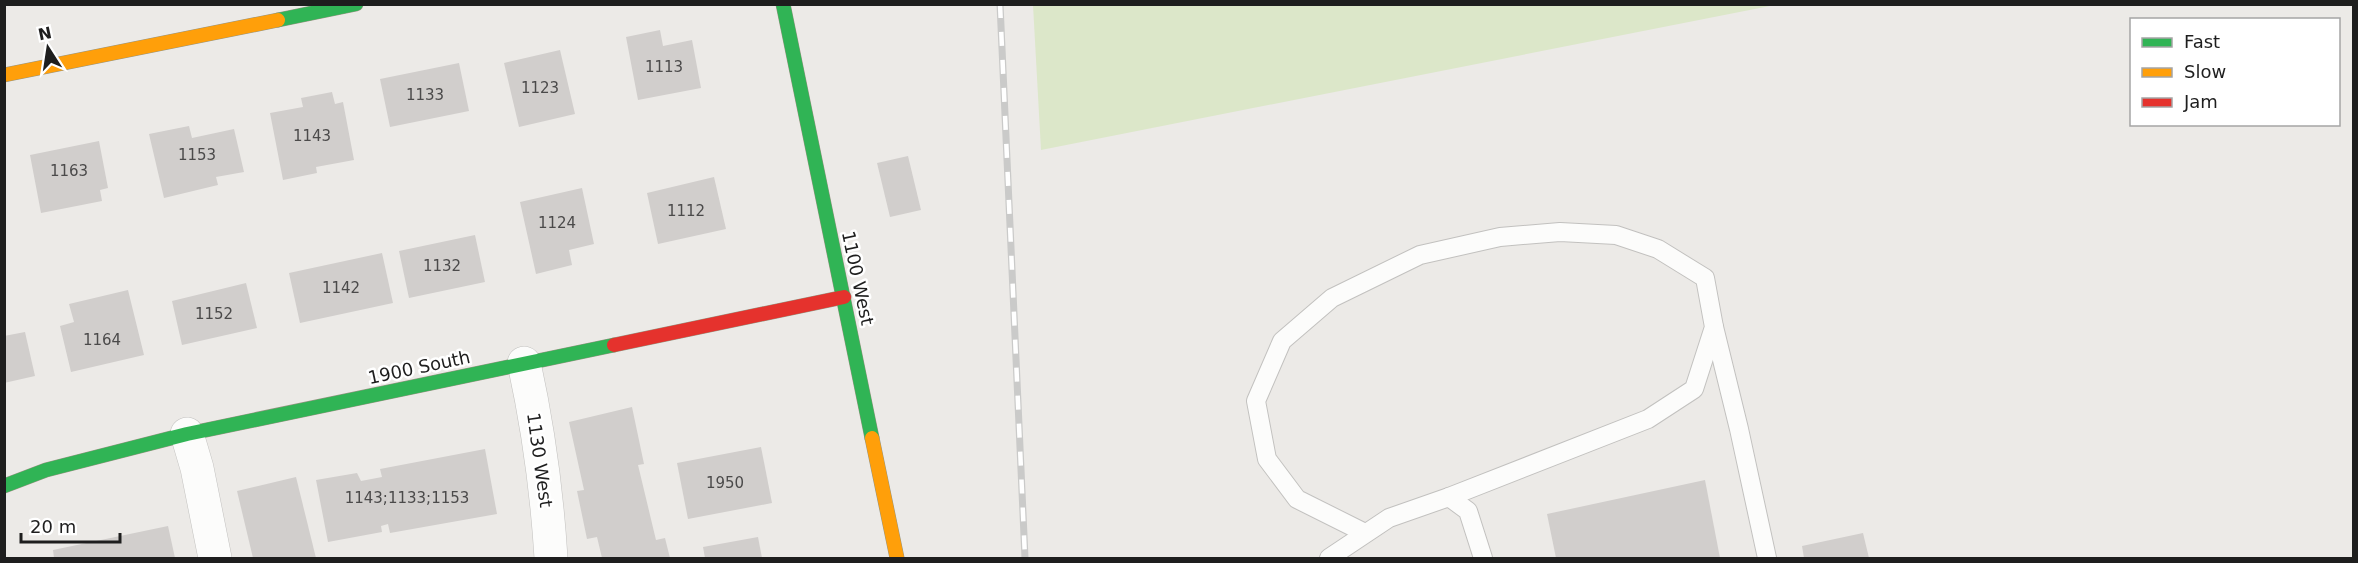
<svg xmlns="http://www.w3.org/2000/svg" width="2358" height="563" font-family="'DejaVu Sans',sans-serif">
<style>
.grass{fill:#dce7c9}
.building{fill:#d1cecc}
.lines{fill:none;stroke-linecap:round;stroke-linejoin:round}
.lane-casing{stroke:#c2c1bf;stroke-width:20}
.street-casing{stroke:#c2c1bf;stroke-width:34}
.fast-casing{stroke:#959481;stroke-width:15}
.slow-casing{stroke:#959481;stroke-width:15}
.jam-casing{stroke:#959481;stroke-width:15}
.lane{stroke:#fcfcfb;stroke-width:18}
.street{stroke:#fcfcfb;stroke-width:33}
.fast{stroke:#30b455;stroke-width:14}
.slow{stroke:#ff9f0a;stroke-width:14}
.jam{stroke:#e5322d;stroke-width:14}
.rail-casing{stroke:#cacac9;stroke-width:7}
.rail{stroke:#fff;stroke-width:4.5;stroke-dasharray:14;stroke-linecap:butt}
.labels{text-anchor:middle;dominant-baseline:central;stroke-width:5;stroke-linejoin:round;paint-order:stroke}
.number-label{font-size:15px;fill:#4b4a4a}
.street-label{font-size:18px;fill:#1e1e1e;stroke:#fff}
</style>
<rect width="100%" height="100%" fill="#eceae7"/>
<path class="grass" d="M 1033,5 L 1033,4 L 1775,5 L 1041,150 Z"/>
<g class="building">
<path d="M 660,30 L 663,46 L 692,40 L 701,88 L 638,100 L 626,37 Z"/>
<path d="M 560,50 L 575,114 L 519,127 L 504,63 Z"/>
<path d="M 459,63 L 469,111 L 390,127 L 380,79 Z"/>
<path d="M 332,92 L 335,104 L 343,102 L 354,160 L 316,167 L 317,173 L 283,180 L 270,113 L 303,107 L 301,98 Z"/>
<path d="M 189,126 L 192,138 L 234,129 L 244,172 L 216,177 L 218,185 L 164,198 L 149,134 Z"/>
<path d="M 99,141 L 108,188 L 100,190 L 102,201 L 41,213 L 30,155 Z"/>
<path d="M 908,156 L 921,210 L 890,217 L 877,163 Z"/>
<path d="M 714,177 L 726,229 L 658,244 L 647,193 Z"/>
<path d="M 582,188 L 594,244 L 569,250 L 572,265 L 536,274 L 520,202 Z"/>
<path d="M 475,235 L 485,282 L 409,298 L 399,251 Z"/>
<path d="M 382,253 L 393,303 L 300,323 L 289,273 Z"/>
<path d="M 246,283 L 257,328 L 182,345 L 172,301 Z"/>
<path d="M 128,290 L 144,355 L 71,372 L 60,326 L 74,322 L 69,304 Z"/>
<path d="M 25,332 L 35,376 L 4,383 L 4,336 Z"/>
<path d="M 632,407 L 644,464 L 638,465 L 656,540 L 665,538 L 670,558 L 602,558 L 597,537 L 587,539 L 577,491 L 584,490 L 569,422 Z"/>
<path d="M 761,447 L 772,503 L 688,519 L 677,463 Z"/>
<path d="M 485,449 L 497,514 L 390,533 L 388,524 L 381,526 L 382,532 L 328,542 L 316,480 L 357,473 L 361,481 L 382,477 L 380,469 Z"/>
<path d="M 296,477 L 316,558 L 253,558 L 237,491 Z"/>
<path d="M 1705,480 L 1720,558 L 1556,558 L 1547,514 Z"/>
<path d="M 168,526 L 175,558 L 54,558 L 53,550 Z"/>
<path d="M 1863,533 L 1869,558 L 1804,558 L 1802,546 Z"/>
<path d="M 758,537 L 762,558 L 705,558 L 703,547 Z"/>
</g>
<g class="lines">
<g class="lane-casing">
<g id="lane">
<path d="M 1714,327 L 1739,429 L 1767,558"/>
<path d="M 1365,533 L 1297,499 L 1267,459 L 1256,401 L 1282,341 L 1332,298 L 1420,255 L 1500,237 L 1560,232 L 1616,235 L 1658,249 L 1705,278 L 1714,327 L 1694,389 L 1648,419 L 1449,497"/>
<path d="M 1329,558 L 1389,518 L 1449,497 L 1468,511 L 1483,558"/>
</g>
</g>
<g class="street-casing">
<g id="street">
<path d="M 524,363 C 538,427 547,493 551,558"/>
<path d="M 187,434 L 197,468 L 215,558"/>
</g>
</g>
<g class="fast-casing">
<g id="fast">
<path d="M 783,4 L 872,438"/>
<path d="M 278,20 L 356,4"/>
<path d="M 4,486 L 46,470 L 187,434 L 614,345"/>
</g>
</g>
<g class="slow-casing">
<g id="slow">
<path d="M 4,75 L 278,20"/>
<path d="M 872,438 L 897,558"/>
</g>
</g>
<g class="jam-casing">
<path id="jam" d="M 614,345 L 844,297"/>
</g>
<use href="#lane" class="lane"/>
<use href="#street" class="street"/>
<use href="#fast" class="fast"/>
<use href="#slow" class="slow"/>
<use href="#jam" class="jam"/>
<g class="rail-casing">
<path id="rail" d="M 1000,4 L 1025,558"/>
</g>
<use href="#rail" class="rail"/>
</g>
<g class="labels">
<g class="number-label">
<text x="664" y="67">1113</text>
<text x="540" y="88">1123</text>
<text x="425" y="95">1133</text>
<text x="312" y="136">1143</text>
<text x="197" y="155">1153</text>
<text x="69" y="171">1163</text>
<text x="686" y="211">1112</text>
<text x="557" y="223">1124</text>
<text x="442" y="266">1132</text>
<text x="341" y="288">1142</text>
<text x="214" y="314">1152</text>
<text x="102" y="340">1164</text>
<text x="725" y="483">1950</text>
<text x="407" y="498">1143;1133;1153</text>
</g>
<g class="street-label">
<text transform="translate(858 278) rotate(78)">1100 West</text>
<text transform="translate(419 367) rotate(-12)">1900 South</text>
<text transform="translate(540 460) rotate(82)">1130 West</text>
</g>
</g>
<rect width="2358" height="563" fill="none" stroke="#1e1e1e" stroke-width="12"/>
<rect x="2130" y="18" width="210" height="108" fill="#ffffff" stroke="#a5a5a5" stroke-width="1.5"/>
<rect x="2142" y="38" width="30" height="9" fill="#30b455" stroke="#a5a5a5" stroke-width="1.5"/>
<text x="2184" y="48" font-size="18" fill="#1e1e1e">Fast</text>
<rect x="2142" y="68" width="30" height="9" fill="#ff9f0a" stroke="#a5a5a5" stroke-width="1.5"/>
<text x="2184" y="78" font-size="18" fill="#1e1e1e">Slow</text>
<rect x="2142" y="98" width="30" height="9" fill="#e5322d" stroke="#a5a5a5" stroke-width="1.5"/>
<text x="2184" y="108" font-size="18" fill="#1e1e1e">Jam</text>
<g transform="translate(48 48) rotate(348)" stroke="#ffffff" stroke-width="4.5" paint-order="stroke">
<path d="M0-4.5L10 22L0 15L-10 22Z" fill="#1e1e1e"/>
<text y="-9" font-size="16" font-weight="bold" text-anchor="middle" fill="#1e1e1e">N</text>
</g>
<path d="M21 533v9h99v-9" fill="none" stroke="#1e1e1e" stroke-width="3"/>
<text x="30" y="533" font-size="18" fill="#1e1e1e" stroke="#ffffff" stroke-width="4.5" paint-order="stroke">20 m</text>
</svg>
